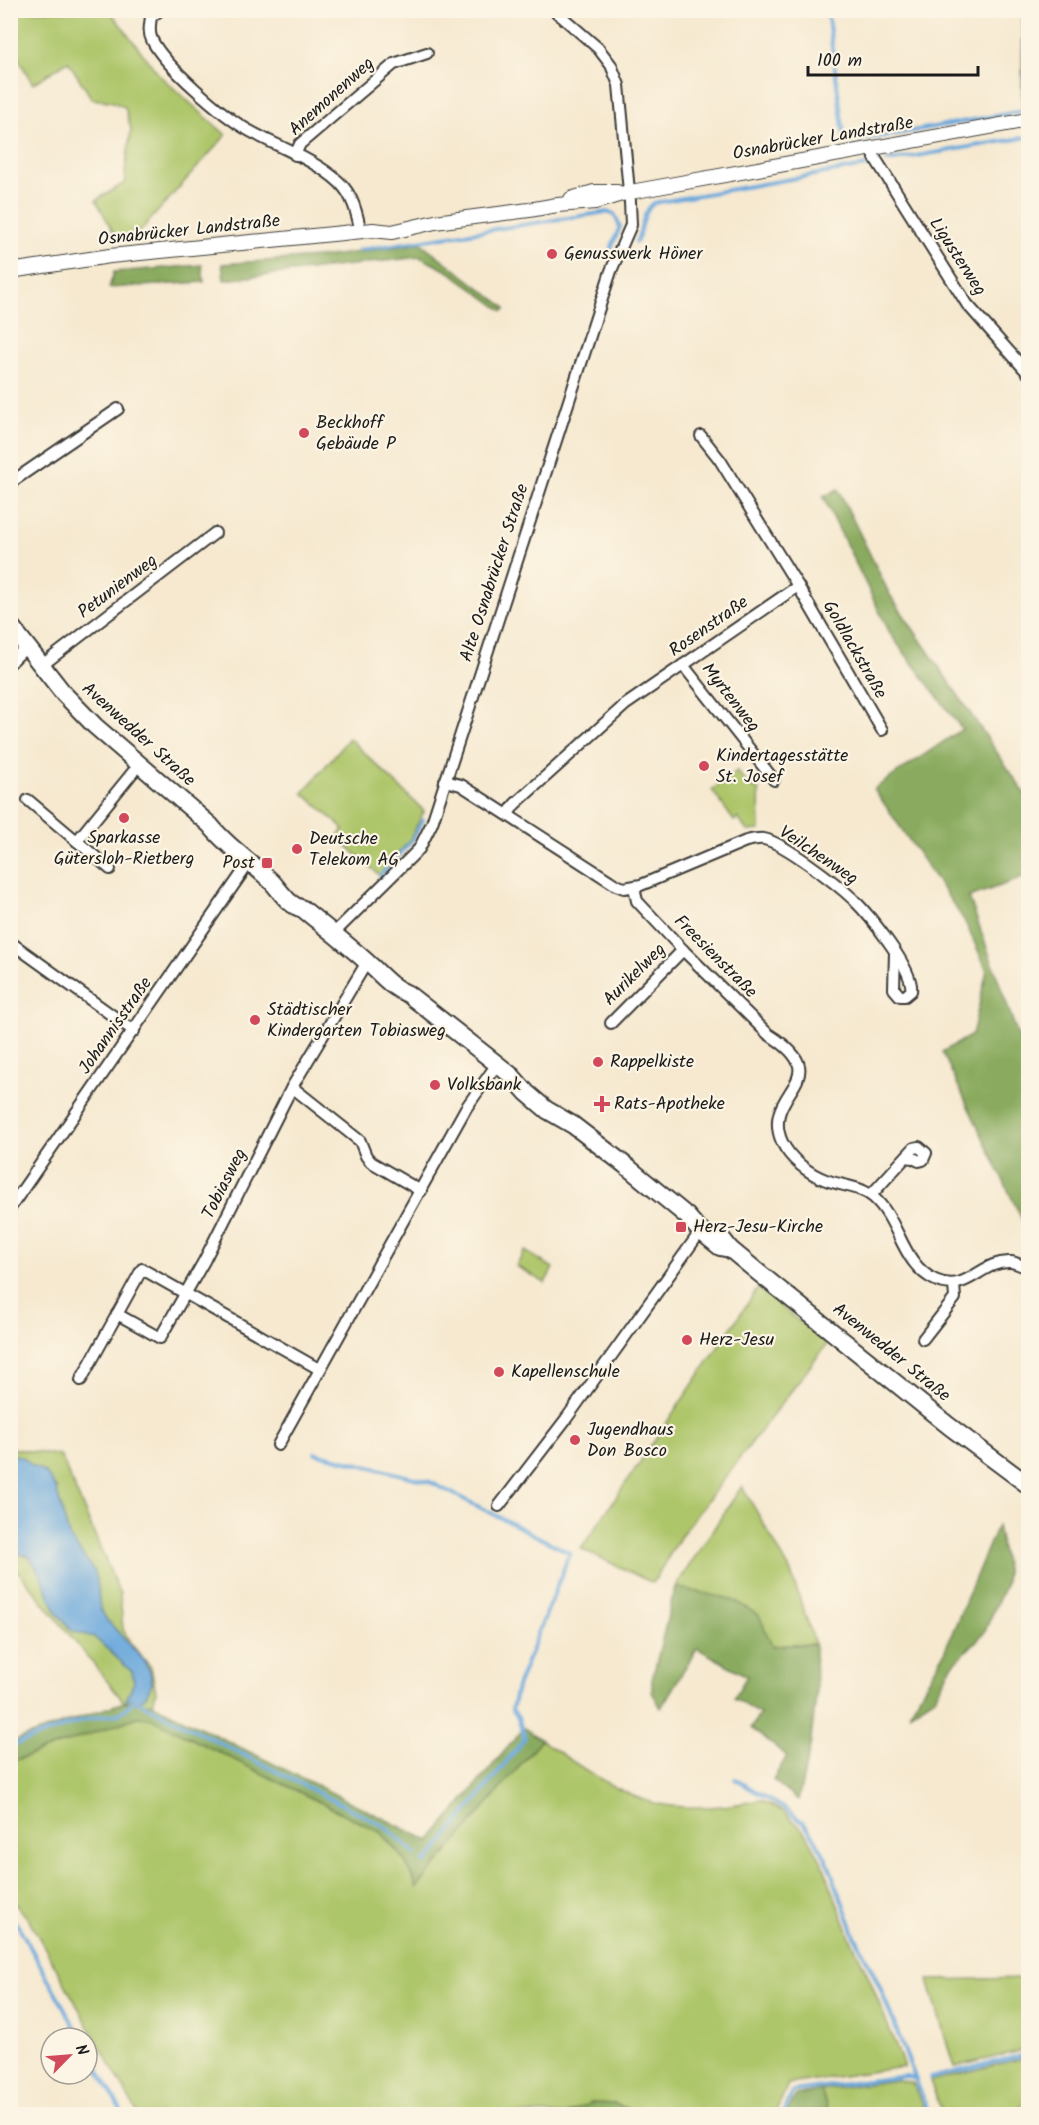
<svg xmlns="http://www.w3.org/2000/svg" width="1039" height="2125" font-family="Kalam,sans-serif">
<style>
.green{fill:#aec66b;stroke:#657144;stroke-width:1.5}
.forest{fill:#8aab5f;stroke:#53643e;stroke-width:1.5}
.water{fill:#6aa8dc;stroke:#43627c;stroke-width:1.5}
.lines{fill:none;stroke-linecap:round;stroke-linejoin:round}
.stream{stroke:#6aa8dc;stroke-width:4}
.minor-casing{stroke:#3d3b37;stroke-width:14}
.tertiary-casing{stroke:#3d3b37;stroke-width:16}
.secondary-casing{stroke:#3d3b37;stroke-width:20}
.minor{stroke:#fff;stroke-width:10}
.tertiary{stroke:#fff;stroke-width:14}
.secondary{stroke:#fff;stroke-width:16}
.poi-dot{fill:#d1495b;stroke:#fcf5e5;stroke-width:2}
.labels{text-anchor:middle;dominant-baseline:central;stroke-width:4.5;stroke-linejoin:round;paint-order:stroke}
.street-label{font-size:18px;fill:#1c1c1c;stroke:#fcf5e5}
.poi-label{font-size:18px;fill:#1c1c1c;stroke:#fcf5e5;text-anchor:start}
</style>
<rect width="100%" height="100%" fill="#fcf5e5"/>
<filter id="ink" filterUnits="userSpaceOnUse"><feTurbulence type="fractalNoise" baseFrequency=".0167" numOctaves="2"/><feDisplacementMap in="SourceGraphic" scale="12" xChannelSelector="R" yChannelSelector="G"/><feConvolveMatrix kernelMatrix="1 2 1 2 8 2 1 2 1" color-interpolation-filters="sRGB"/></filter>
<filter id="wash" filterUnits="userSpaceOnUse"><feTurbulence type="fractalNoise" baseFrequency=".008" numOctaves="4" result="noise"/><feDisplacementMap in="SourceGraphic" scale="24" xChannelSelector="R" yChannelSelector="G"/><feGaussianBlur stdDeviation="1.35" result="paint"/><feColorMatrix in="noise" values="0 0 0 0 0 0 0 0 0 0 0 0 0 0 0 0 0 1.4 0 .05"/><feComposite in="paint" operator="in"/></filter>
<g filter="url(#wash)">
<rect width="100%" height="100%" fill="#f6e9d0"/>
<g class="green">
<path d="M 10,11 L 110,11 L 160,76 L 226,135 L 135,237 L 116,237 L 96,200 L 126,182 L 125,172 L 131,129 L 125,107 L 110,101 L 92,99 L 68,61 L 33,84 L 11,46 Z"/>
<path d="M 349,738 L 424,811 L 409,841 L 379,875 L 337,837 L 344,829 L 303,793 Z"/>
<path d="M 737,771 L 750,787 L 759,790 L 760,830 L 747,831 L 738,818 L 734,821 L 712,790 Z"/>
<path d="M 525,1251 L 553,1268 L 545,1283 L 516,1266 Z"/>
<path d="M 758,1288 L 827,1344 L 682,1534 L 653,1583 L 581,1549 Z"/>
<path d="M 10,1448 L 61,1456 L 120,1594 L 123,1629 L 131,1644 L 151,1667 L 156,1692 L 153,1704 L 124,1702 L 18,1571 L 11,1575 Z"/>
<path d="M 742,1486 L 790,1570 L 815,1644 L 772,1646 L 675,1587 Z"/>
<path d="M 138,1717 L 150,1718 L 380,1832 L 404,1859 L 417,1887 L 541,1740 C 574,1762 619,1796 659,1804 C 693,1810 728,1807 761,1800 L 784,1812 L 798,1825 L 807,1835 L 822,1862 L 850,1937 L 871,1982 L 904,2067 L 788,2084 L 777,2109 L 757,2114 L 646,2114 L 614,2104 L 591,2103 L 566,2114 L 138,2114 L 29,1920 L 11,1898 L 10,1762 Z"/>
<path d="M 1028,1978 L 1028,2049 L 954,2067 L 928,1980 Z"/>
<path d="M 1028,2057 L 1028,2098 L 1013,2114 L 943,2114 L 930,2081 Z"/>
<path d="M 897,2080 L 913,2083 L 926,2114 L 829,2114 L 821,2090 Z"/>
</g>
<g class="forest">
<path d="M 1023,11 L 1028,11 L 1028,109 L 1022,110 Z"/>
<path d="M 421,243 L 506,308 L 503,311 L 451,273 L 420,257 L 224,280 L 222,264 L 331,256 Z"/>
<path d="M 202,265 L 204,282 L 109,288 L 114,272 Z"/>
<path d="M 838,489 L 890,595 L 1028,798 L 1028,876 L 969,897 L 1028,1064 L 1028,1232 L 942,1052 L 972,1035 L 987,970 L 964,920 L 874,789 L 962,729 L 891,635 L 823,497 Z"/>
<path d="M 997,1526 L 1006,1568 L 1006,1583 L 984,1633 L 951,1667 L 935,1697 L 909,1714 L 942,1657 Z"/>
<path d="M 675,1587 L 731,1599 L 759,1615 L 772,1646 L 815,1644 L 816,1697 L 810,1748 L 798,1800 L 773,1780 L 787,1756 L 751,1728 L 760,1714 L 734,1698 L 747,1676 L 697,1648 L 661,1708 L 652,1692 L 652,1680 Z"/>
<path d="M 124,1702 L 153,1704 L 429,1841 L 524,1728 L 541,1740 L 417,1888 L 404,1859 L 380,1832 L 150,1718 L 138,1717 L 11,1762 L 11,1742 Z"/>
<path d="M 821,2090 L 829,2114 L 786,2114 L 796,2095 Z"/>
<path d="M 591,2103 L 614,2104 L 646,2114 L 566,2114 Z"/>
</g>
<path class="water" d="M 11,1454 L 24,1458 L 32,1466 L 45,1472 L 56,1488 L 69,1536 L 95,1572 L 97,1580 L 100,1609 L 107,1620 L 143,1659 L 150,1671 L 152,1683 L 146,1696 L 140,1701 L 133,1699 L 126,1700 L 134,1682 L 132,1672 L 94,1637 L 72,1631 L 56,1612 L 40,1574 L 29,1556 L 19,1554 L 11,1558 Z"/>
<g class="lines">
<g class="stream">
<path d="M 827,10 L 845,143 L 1028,110"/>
<path d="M 1025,111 L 1027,10"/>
<path d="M 887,161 L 1028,137"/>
<path d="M 636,242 C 643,229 642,212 654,203 L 871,165 L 876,169"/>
<path d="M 359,250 L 607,212 L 614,214 L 620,226 L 608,257"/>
<path d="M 946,280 L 961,305"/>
<path d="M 380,876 L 410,843 L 423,820"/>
<path d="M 315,1453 L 430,1482 L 570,1553 L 517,1687 L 512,1709 L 518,1718 L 525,1738 L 428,1861 L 426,1862 L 423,1861"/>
<path d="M 10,1746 L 78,1722 L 102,1716 L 119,1714 L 135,1700 L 384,1826 L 416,1854"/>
<path d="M 735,1779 L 785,1809 L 802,1822 L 811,1832 L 827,1860 L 855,1936 L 880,1987 L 929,2114"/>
<path d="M 10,1916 L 19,1927 L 81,2038"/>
<path d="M 87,2049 L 123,2114"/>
<path d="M 930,2078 L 1028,2054"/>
<path d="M 592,2114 L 619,2114"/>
<path d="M 783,2114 L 793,2091 L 906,2076 L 916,2079"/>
</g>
</g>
</g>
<g filter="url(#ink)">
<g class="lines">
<g class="minor-casing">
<g id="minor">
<path d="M 160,10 L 151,17 C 150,25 148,32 152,40 C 164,65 223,116 248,130 C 278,147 314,159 339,182 C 353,195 357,214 361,232"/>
<path d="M 873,149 L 875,158 L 967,304 L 1028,373"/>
<path d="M 295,155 L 300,144 L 394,64 L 427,53"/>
<path d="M 701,436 L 720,460 L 798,586 L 882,730"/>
<path d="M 10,483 L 118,409"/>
<path d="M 10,663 L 21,652"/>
<path d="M 683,665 L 774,780"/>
<path d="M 41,666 L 215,533"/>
<path d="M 445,781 L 461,785 L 616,885 L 624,888 L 641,885 L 746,841 C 751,840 759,838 764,839 C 784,843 837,884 853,899 C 868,914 915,970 911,991 L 905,996 L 900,996 L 894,989 L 895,952"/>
<path d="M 28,800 L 110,869"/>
<path d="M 508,814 L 515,804 L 625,705 L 798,586"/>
<path d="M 77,841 L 133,772"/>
<path d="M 634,887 L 637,901 L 683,950 L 768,1034 C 842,1080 759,1090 782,1142 C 790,1159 809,1174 826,1180 C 842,1186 860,1186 873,1197 C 900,1220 901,1264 935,1280 C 968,1295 980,1260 1011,1262 C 1017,1263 1023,1266 1028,1268"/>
<path d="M 333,934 L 409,859 L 419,849 L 432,823 L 611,271 L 631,225 L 630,202 L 619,85 L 611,65 L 598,48 L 554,10"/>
<path d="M 10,942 L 134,1031"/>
<path d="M 611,1023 L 683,950"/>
<path d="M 292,1087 L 360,1141 L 366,1156 L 371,1162 L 421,1191"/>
<path d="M 871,1195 L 914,1148 L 919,1147 L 926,1153 L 923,1160 L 919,1161 L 913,1158 L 906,1157"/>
<path d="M 10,1208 L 249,863"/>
<path d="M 117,1314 L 160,1338 L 204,1261 L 292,1087 L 367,962"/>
<path d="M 923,1339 L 955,1298 L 954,1285"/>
<path d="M 81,1380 L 142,1269 L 319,1369"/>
<path d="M 278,1445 L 466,1108 L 497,1064"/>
<path d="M 499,1506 L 566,1419 L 703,1228"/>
<path d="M 1024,2114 L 1028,2111"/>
</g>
</g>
<g class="tertiary-casing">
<g id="tertiary">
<path d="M 571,199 L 594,192 L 617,192"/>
<path d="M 10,271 L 110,256 L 373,230 L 392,232 L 435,222 L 529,210 L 557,205 L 595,202 L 625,193 L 1028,120"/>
</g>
</g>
<g class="secondary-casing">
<g id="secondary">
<path d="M 10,625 L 64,694 L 95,726 L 210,825 C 228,848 252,862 272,882 C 282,893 288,905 303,909 C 325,927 347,944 368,963 C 382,975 390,987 408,994 L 497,1064 L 512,1076 L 527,1093 L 547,1110 L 573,1125 L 625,1165 L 687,1216 L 700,1231 L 720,1247 L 730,1249"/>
<path d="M 723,1240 L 730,1249 L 759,1273 L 949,1426 L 1028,1485"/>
</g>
</g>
<use href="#minor" class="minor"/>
<use href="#tertiary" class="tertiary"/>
<use href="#secondary" class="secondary"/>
</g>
</g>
<g class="poi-dot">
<circle cx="552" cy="254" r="6"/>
<circle cx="304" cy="433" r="6"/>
<circle cx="704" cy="766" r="6"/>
<circle cx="124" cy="818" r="6"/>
<circle cx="297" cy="849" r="6"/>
<rect x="261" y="857" width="12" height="12" rx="3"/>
<circle cx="255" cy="1020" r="6"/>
<circle cx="598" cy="1062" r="6"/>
<circle cx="435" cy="1085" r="6"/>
<path d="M599 1095h6v6h6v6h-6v6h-6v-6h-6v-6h6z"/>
<rect x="675" y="1221" width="12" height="12" rx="3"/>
<circle cx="687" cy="1340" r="6"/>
<circle cx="499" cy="1372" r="6"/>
<circle cx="575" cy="1440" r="6"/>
</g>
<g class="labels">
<g class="street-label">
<text transform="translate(332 97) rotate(-42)">Anemonenweg</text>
<text transform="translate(823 139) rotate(-10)">Osnabrücker Landstraße</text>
<text transform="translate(189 231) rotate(-6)">Osnabrücker Landstraße</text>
<text transform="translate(957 257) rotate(57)">Ligusterweg</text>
<text transform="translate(495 573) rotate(-72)">Alte Osnabrücker Straße</text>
<text transform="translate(118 587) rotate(-37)">Petunienweg</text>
<text transform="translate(709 627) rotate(-35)">Rosenstraße</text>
<text transform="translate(854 650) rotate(60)">Goldlackstraße</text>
<text transform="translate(730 698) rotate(52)">Myrtenweg</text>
<text transform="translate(138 735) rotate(42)">Avenwedder Straße</text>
<text transform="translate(818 856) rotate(34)">Veilchenweg</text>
<text transform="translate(715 957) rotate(45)">Freesienstraße</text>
<text transform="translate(635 975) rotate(-45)">Aurikelweg</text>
<text transform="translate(116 1026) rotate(-55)">Johannisstraße</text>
<text transform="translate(225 1184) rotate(-63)">Tobiasweg</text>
<text transform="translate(891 1353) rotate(39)">Avenwedder Straße</text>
</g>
<g class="poi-label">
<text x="564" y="254">Genusswerk Höner</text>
<text x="316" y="423">Beckhoff<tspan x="316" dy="21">Gebäude P</tspan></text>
<text x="716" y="756">Kindertagesstätte<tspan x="716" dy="21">St. Josef</tspan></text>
<text x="124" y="838" text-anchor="middle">Sparkasse<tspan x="124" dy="21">Gütersloh-Rietberg</tspan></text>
<text x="309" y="839">Deutsche<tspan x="309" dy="21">Telekom AG</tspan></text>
<text x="255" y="863" text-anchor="end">Post</text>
<text x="267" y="1010">Städtischer<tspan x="267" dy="21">Kindergarten Tobiasweg</tspan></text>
<text x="610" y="1062">Rappelkiste</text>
<text x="447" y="1085">Volksbank</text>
<text x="614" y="1104">Rats-Apotheke</text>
<text x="693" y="1227">Herz-Jesu-Kirche</text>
<text x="699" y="1340">Herz-Jesu</text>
<text x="511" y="1372">Kapellenschule</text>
<text x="587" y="1430">Jugendhaus<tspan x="587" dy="21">Don Bosco</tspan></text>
</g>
</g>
<rect width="1039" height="2125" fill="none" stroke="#fcf5e5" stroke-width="36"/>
<g transform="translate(69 2056) rotate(65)"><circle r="28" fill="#fcf5e5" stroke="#a29e95" stroke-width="1.5"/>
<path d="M0-4.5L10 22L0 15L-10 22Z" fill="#d1495b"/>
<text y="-9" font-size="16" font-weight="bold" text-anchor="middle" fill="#1c1c1c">N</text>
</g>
<path d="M808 66v9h170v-9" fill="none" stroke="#1c1c1c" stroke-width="3"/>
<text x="817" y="66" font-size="18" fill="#1c1c1c" stroke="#fcf5e5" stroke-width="4.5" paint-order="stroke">100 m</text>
</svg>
